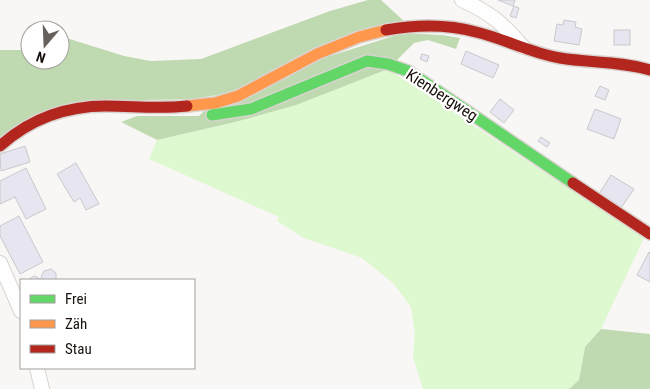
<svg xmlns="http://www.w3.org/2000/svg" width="650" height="389" font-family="'Roboto Condensed',sans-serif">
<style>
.green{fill:#def8cf}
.forest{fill:#bfdab0}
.building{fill:#e7e6f0;stroke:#c9c8cc}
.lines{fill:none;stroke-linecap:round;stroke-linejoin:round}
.street-casing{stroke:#d9d3cf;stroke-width:16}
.fast-casing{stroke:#d9d3cf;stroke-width:14}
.slow-casing{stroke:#d9d3cf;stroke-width:14}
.jam-casing{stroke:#d9d3cf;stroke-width:14}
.street{stroke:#fefefe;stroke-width:14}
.fast{stroke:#63d668;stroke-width:11}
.slow{stroke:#ff974d;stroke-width:11}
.jam{stroke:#b3261e;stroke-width:11}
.labels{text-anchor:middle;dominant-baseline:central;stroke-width:4.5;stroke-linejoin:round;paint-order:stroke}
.street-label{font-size:16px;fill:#19100b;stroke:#fff}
</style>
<rect width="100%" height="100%" fill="#f9f7f5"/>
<path class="green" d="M 388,69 L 644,238 L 601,329 L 585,347 L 579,380 L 569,389 L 423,389 L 413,357 L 415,333 L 411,307 L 393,283 L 362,258 L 304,238 L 277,221 L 279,217 L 149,159 L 157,140 L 235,122 Z"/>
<g class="forest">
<path d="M 368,0 L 381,0 L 405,22 L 229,93 L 193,99 L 98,101 L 0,140 L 0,50 L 30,50 L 30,60 L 60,60 L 60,36 L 124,56 L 151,61 L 201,59 L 330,11 Z"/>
<path d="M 403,33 L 442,35 L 460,38 L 456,49 L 428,40 L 414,43 L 388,69 L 296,105 L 235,122 L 157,140 L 121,122 L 137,116 L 199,116 L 207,108 L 311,62 Z"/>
<path d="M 601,329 L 650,334 L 650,389 L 569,389 L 579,380 L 585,347 Z"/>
</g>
<g class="building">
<path d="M 498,0 L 515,0 L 513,6 Z"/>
<path d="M 514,6 L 519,8 L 516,18 L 510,16 Z"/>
<path d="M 564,20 L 576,22 L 575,27 L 582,29 L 579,45 L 554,41 L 557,24 L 563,25 Z"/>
<rect x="614" y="30" width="16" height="15"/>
<path d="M 466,51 L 499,65 L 493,78 L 461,64 Z"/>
<path d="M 422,54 L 429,56 L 427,62 L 420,59 Z"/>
<path d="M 600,86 L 609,90 L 605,100 L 595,96 Z"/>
<path d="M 500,99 L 514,110 L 504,123 L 490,112 Z"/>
<path d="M 595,109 L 621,119 L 614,139 L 587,129 Z"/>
<path d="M 541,137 L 550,143 L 547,147 L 538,141 Z"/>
<path d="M 25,146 L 30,162 L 1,171 L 0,154 Z"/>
<path d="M 76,163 L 99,204 L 86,210 L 80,198 L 74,202 L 57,174 Z"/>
<path d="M 26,168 L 46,209 L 26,219 L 15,197 L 0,204 L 0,181 Z"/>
<path d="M 611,175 L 634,189 L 621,208 L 599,194 Z"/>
<path d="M 19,216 L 43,262 L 20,274 L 0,236 L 0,226 Z"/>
<path d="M 649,252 L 650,253 L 650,282 L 637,275 Z"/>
<path d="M 51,269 L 56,273 L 56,280 L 42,280 L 41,277 L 44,271 Z"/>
<path d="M 34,276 L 37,277 L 41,280 L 28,280 Z"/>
</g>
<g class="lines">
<g class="street-casing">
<g id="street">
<path d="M 462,0 C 491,13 503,24 523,47"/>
<path d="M 0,263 L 21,311"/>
<path d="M 37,368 L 42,389"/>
</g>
</g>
<g class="fast-casing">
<path id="fast" d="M 212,115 L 251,109 L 367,61 L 388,64 L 408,71 L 573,183"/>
</g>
<g class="slow-casing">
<path id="slow" d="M 187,106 L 215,103 L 238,96 L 317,54 L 359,37 L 386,30"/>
</g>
<g class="jam-casing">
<g id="jam">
<path d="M 386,30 C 415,25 447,24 476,32 C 505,39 531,53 560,58 C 590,63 620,61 650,70"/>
<path d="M 0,146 C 30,119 66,106 106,106 C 133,106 160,109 187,106"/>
<path d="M 573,183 L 650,234"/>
</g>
</g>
<use href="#street" class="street"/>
<use href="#fast" class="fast"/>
<use href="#slow" class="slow"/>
<use href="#jam" class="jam"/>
</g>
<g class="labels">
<g class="street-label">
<text transform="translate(442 95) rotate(33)">Kienbergweg</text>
</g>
</g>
<rect x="20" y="279" width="175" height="90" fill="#ffffff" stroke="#a39f9d"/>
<rect x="30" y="295" width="25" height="8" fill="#63d668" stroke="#a39f9d"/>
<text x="65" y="304" font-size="15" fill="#19100b">Frei</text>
<rect x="30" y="320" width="25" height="8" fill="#ff974d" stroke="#a39f9d"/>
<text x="65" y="329" font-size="15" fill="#19100b">Zäh</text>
<rect x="30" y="345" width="25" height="8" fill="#b3261e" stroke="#a39f9d"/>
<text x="65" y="354" font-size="15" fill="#19100b">Stau</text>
<g transform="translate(45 45) rotate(199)"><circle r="24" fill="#ffffff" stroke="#a39f9d"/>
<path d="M0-4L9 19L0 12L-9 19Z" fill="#67615d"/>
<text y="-8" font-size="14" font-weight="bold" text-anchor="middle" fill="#19100b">N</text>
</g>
</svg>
